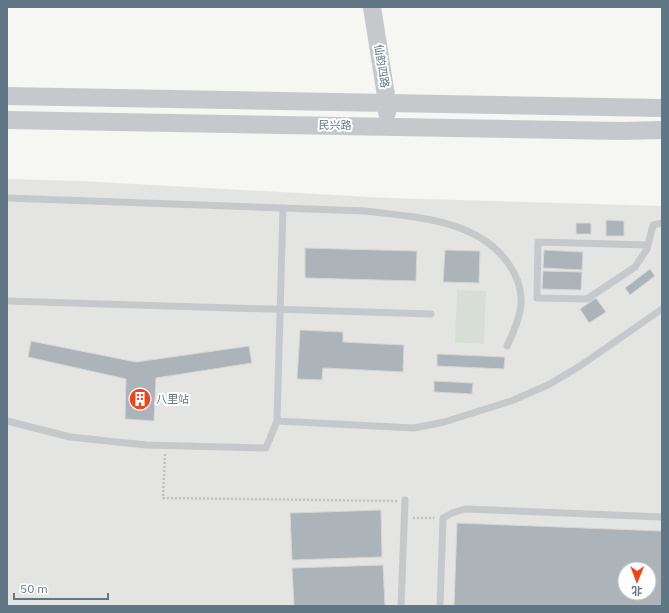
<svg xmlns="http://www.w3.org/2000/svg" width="669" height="613" font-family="'IBM Plex Sans','Noto Sans SC',sans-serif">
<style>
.built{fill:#e4e5e3;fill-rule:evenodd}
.green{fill:#d7ded3}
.building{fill:#acb4ba;stroke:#d7d7d5;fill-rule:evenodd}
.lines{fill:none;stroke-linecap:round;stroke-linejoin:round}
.path{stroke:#bec1c3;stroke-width:2.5;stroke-dasharray:2 2;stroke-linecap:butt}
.service{stroke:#c5c9cc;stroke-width:7}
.tertiary{stroke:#c5c9cc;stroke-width:18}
.labels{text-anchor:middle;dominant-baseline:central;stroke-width:4;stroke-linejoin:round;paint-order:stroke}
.street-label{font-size:11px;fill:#627786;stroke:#fff}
.poi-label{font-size:11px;fill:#627786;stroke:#fff;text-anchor:start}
</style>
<rect width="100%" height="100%" fill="#f6f6f2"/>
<path class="built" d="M 7,179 L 80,181 L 389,198 L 662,206 L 662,606 L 7,606 ZM 625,569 L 649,569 L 649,593 L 625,593 Z"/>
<path class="green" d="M 457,290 L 486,291 L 484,344 L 455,342 Z"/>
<g class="building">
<path d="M 606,220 L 624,221 L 624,236 L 606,236 Z"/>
<rect x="576" y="223" width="15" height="11"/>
<path d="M 305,248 L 417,251 L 416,281 L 305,278 Z"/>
<path d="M 445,250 L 480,251 L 479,283 L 443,282 Z"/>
<path d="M 544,250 L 583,252 L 582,270 L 543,268 Z"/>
<path d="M 650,269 L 655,276 L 630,295 L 625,288 Z"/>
<path d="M 543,271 L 582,272 L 581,290 L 542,289 Z"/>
<path d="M 596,298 L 606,312 L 589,323 L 580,309 Z"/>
<path d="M 300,330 L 343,332 L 343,342 L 404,345 L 403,372 L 323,368 L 322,380 L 297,379 Z"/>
<path d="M 31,341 L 136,362 L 249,346 L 252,363 L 156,378 L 154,421 L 125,419 L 126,379 L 28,357 Z"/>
<path d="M 437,354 L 505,357 L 504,369 L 437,366 Z"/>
<path d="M 434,381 L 473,383 L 472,394 L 434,392 Z"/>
<path d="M 381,510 L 382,557 L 292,560 L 290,513 Z"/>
<path d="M 457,523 L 662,531 L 662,606 L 454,606 ZM 625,569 L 649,569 L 649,593 L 625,593 Z"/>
<path d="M 383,565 L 385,606 L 294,606 L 292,568 Z"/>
</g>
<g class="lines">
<g class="path">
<path d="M 165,454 L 163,498 L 397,501"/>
<path d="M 413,518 L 434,518"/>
</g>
<g class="service">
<path d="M 7,198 L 365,211 C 414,217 477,219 508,263 C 529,293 522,315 507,346"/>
<path d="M 648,245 L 538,242 L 537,298 L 587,299 L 635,267 L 647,249 L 653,225 L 662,223"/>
<path d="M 7,301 L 431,314"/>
<path d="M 7,421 L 70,437 L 146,445 L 266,448 L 277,421 L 283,208"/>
<path d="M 277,421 L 414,428 L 444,422 L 511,401 L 548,385 L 580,366 L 662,309"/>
<path d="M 401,606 L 405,500"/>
<path d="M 440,606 L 443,518 L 452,513 L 465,509 L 662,517"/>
</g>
<g class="tertiary">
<path d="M 372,7 L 387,102 L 387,113"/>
<path d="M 7,96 L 662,108"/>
<path d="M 7,120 L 622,131 L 662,130"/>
</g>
</g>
<defs>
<g id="building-disc" transform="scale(1.15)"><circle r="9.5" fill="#f14417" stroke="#fff"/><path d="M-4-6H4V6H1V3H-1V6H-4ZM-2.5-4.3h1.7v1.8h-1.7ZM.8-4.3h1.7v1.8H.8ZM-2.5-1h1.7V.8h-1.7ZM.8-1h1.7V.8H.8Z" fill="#fff"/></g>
</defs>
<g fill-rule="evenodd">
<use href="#building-disc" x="140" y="399"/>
</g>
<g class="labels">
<g class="street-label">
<text transform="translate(382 66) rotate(81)">仙韵四路</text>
<text transform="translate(335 125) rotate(1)">民兴路</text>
</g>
<g class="poi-label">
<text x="156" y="399">八里站</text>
</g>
</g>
<rect width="669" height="613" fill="none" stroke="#627786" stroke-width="16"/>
<g transform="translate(637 581) rotate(181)"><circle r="19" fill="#ffffff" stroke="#c0c9cf"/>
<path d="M0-3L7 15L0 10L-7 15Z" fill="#f14417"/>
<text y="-6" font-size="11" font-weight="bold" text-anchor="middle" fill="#627786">北</text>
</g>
<path d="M14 593v6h94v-6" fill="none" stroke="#627786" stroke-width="2"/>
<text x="20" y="593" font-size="12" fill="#627786" stroke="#ffffff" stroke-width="3" paint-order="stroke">50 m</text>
</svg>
